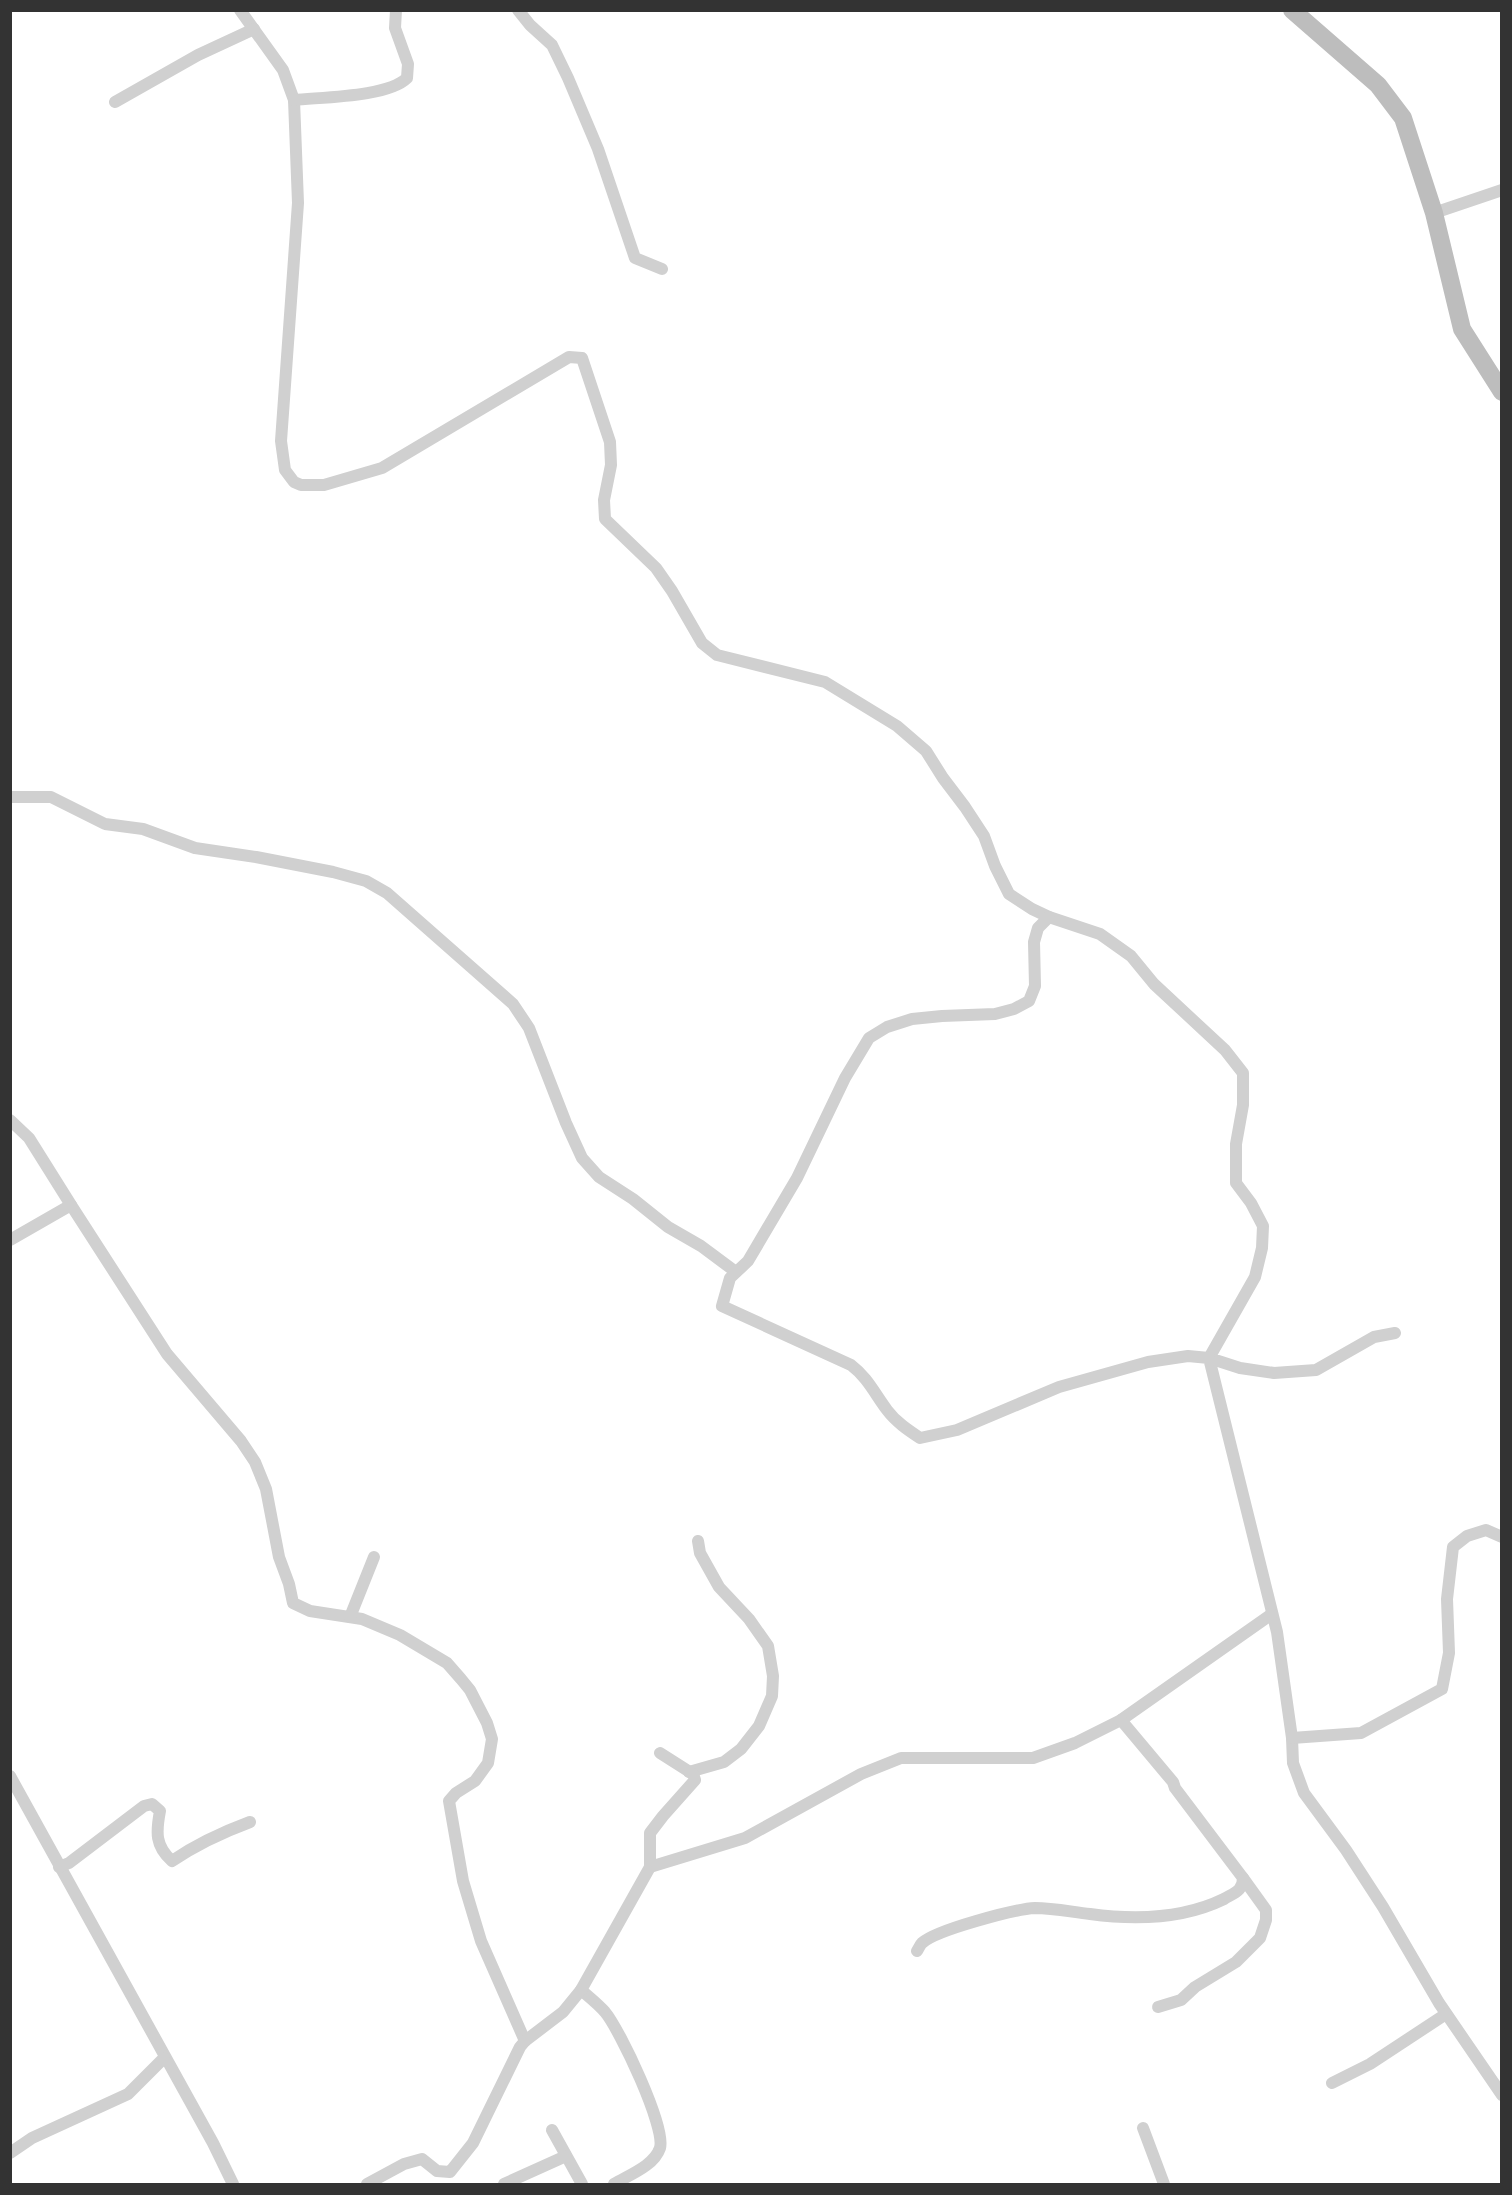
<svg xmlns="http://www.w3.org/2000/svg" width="1512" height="2195" font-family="'PT Sans',sans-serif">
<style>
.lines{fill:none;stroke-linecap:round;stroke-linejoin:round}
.street{stroke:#d0d0d0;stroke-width:12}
.secondary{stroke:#bdbdbd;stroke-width:18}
</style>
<rect width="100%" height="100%" fill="#fff"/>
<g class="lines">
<g class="street">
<path d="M 240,10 L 283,70 L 294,100 L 298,203 L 281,441 L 285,470 L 294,482 L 301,485 L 324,485 L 382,468 L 569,357 L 582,358 L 610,442 L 611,465 L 604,500 L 605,519 L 656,568 L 672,591 L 702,643 L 717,655 L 825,682 L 897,726 L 926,751 L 943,778 L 965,807 L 984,836 L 995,866 L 1009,894 L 1032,909 L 1049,917 L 1100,934 L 1131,956 L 1154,984 L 1225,1050 L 1243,1073 L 1243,1105 L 1236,1144 L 1236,1183 L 1251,1203 L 1263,1226 L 1262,1248 L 1255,1277 L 1209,1358 L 1240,1368 L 1274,1373 L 1316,1370 L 1374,1337 L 1395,1333"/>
<path d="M 518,10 L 530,25 L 552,45 L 568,78 L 598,149 L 635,258 L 662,269"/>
<path d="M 294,100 C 322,97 388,97 407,78 L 408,64 L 395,28 L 396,10"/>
<path d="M 115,102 L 198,55 L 254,29"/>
<path d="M 1434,213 L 1502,190"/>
<path d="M 10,797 L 51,797 L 105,824 L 143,829 L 195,848 L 256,857 L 333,872 L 366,881 L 387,893 L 513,1004 L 529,1028 L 566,1123 L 582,1158 L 599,1177 L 633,1199 L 668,1227 L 701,1246 L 736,1272"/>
<path d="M 1049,917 L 1038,928 L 1034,942 L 1035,986 L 1029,1001 L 1014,1009 L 995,1014 L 942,1016 L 912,1019 L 887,1027 L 869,1038 L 845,1078 L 797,1178 L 748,1261 L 730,1278 L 722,1306 L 851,1365 C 867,1377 875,1394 887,1410 C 896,1422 908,1430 920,1438 L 957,1430 L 1059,1387 L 1148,1362 L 1188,1356 L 1209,1358 L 1277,1632 L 1292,1738 L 1293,1763 L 1304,1793 L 1346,1850 L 1383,1907 L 1439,2003 L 1502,2095"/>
<path d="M 10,1120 L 29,1138 L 71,1205"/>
<path d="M 10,1240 L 71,1205 L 167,1354 L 241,1441 L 255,1462 L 266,1489 L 279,1557 L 289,1584 L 293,1603 L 310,1611 L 362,1619 L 400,1635 L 447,1663 L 461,1679 L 470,1690 L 487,1723 L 492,1739 L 488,1763 L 475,1781 L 456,1793 L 449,1801 L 463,1881 L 481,1941 L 525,2041"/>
<path d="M 350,1617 L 374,1557"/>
<path d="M 1292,1738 L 1361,1733 L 1442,1689 L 1449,1653 L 1447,1599 L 1453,1547 L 1467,1536 L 1486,1530 L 1502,1537"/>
<path d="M 689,1772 L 724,1762 L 741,1749 L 759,1726 L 772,1696 L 773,1676 L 768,1646 L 749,1619 L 719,1587 L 700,1553 L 698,1541"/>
<path d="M 10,1776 L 213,2143 L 233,2184"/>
<path d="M 59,1867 L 69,1863 L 144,1806 L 152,1804 L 160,1811 C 156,1832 155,1846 172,1861 C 197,1844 223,1832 250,1822"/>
<path d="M 650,1867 L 745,1838 L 861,1774 L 901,1758 L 1033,1758 L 1075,1743 L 1121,1720 L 1272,1614"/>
<path d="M 917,1951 C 919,1948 920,1945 922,1943 C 936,1930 1015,1909 1035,1908 C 1053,1908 1072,1912 1090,1914 C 1134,1920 1183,1919 1224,1899 C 1234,1893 1243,1891 1243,1878 L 1175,1788 L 1173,1782 L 1121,1720"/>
<path d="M 581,1990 C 589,1997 598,2004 605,2012 C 620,2030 666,2127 660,2148 C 654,2166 629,2175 614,2184"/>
<path d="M 1158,2007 L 1181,2000 L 1195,1987 L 1236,1962 L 1260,1938 L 1266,1920 L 1266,1910 L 1243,1878"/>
<path d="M 1332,2083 L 1370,2064 L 1446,2014"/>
<path d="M 1143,2128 L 1164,2184"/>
<path d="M 552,2130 L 582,2184"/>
<path d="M 10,2153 L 32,2138 L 128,2094 L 164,2058"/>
<path d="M 367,2184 L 404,2164 L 422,2159 L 437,2171 L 450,2172 L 473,2143 L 520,2047 L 525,2041 L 563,2012 L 581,1990 L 650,1867 L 650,1833 L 663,1816 L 695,1780 L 693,1774 L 660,1753"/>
<path d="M 504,2184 L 566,2156"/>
</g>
<path class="secondary" d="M 1292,10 L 1378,85 L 1403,118 L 1434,213 L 1462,329 L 1502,392"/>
</g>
<rect width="1512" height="2195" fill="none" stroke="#333333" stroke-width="24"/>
</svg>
